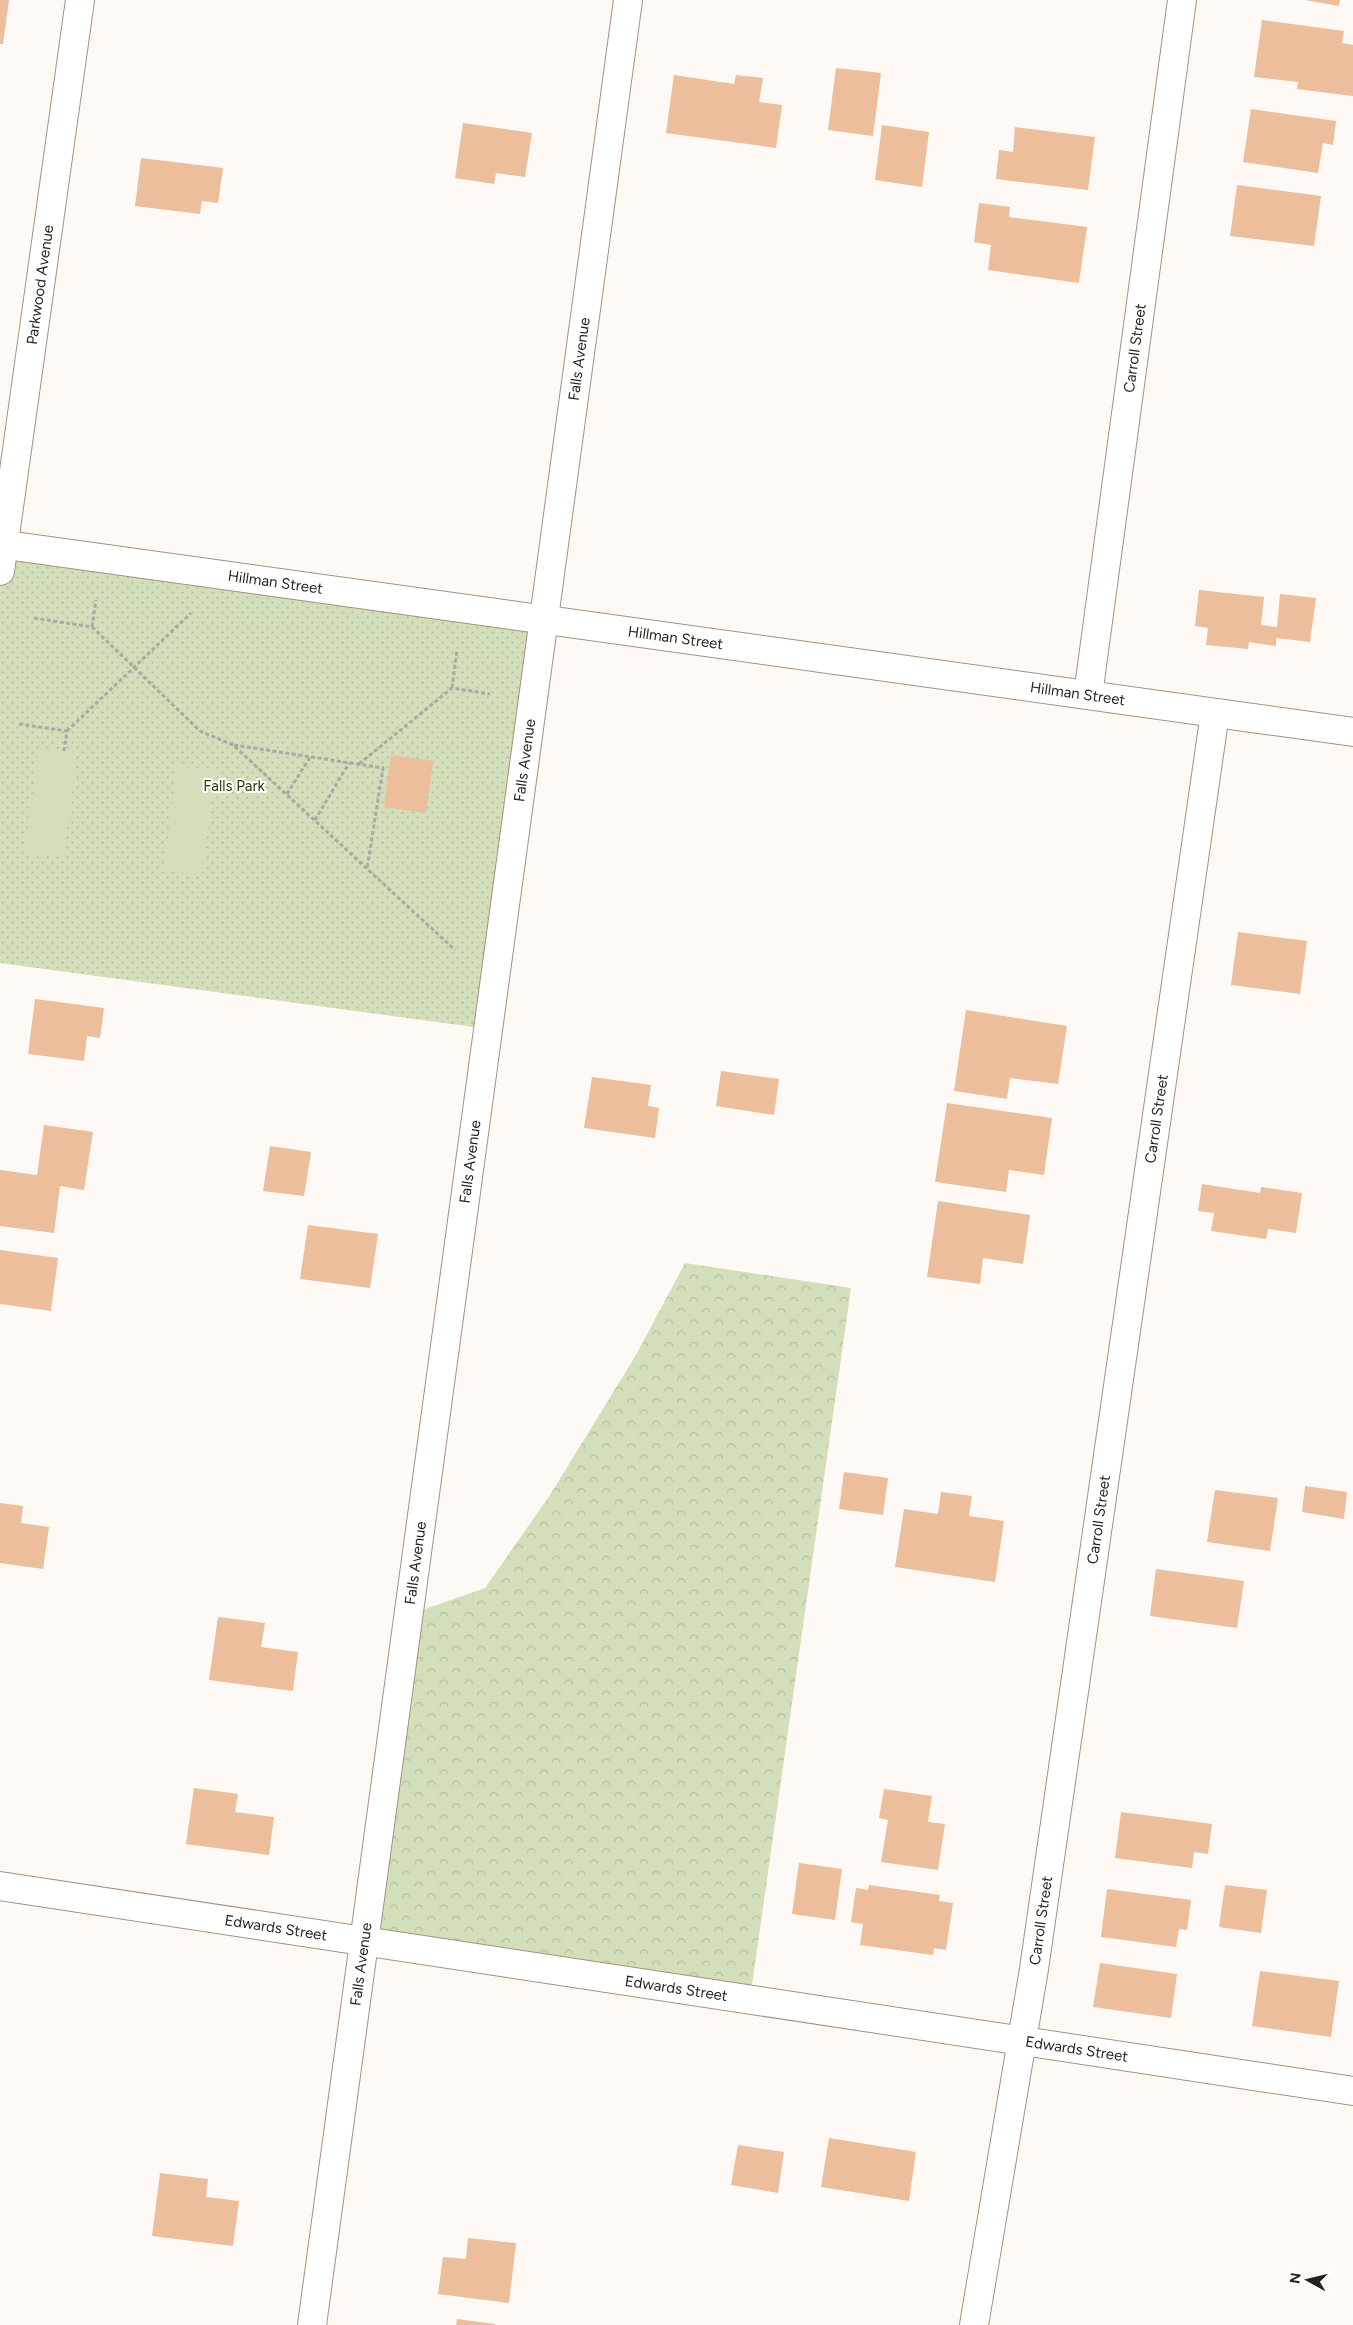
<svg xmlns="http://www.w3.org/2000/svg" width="1353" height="2325" font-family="Figtree,sans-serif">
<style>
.grass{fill:url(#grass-dots)}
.forest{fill:url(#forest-crowns)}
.pitch{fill:#d3dfba}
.building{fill:#ecbe9b}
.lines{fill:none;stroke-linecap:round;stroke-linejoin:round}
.minor-casing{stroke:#a6907f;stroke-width:30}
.path{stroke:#aea8a3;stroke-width:3;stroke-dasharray:4 2.5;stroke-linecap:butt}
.minor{stroke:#fff;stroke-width:28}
.labels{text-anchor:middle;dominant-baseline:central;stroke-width:4;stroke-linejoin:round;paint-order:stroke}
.street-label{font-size:15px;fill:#281f19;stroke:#fff}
.park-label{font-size:15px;fill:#2e3a00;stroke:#fff}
</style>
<defs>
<pattern id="grass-dots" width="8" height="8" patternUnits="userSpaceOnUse" patternTransform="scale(1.25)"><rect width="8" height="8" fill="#d3dfba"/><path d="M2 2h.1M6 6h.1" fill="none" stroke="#b5bf9f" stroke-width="1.8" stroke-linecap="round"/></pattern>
<pattern id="forest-crowns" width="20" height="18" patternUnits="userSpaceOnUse" patternTransform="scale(1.25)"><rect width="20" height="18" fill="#d3dfba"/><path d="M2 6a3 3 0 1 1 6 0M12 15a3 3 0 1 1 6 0" fill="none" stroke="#b5bf9f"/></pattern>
</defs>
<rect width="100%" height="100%" fill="#fef9f5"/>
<path class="grass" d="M 4,544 L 543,620 L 488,1029 L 0,963 L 0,571 Z"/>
<path class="forest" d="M 685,1263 L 851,1288 L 750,1999 L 364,1940 L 408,1615 L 485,1588 L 550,1495 L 636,1355 Z"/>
<g class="pitch">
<path d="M 39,747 L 77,753 L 63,857 L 25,852 Z"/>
<path d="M 177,766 L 216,771 L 201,875 L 164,870 Z"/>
</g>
<g class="building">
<path d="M 0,0 L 9,0 L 3,44 L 0,44 Z"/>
<path d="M 1305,0 L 1340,0 L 1339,6 Z"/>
<path d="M 1262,20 L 1344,31 L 1342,43 L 1353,45 L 1353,96 L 1297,89 L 1298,82 L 1254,77 Z"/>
<path d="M 836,68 L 881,73 L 873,136 L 828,130 Z"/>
<path d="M 674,75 L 734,84 L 736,75 L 763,78 L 759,102 L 782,105 L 776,148 L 666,133 Z"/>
<path d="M 1251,109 L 1336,121 L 1333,145 L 1323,143 L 1318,173 L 1243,162 Z"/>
<path d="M 463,123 L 532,133 L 525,177 L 496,173 L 494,184 L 455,178 Z"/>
<path d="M 882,125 L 929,132 L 922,187 L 875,180 Z"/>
<path d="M 1015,127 L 1095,137 L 1088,190 L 996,179 L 999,150 L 1013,152 Z"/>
<path d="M 141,158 L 223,168 L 218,203 L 202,201 L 200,214 L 135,206 Z"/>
<path d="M 1237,185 L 1321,196 L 1314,246 L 1230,236 Z"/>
<path d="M 979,203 L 1010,207 L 1009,217 L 1087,227 L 1079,283 L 988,270 L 991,245 L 974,242 Z"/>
<path d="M 1199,590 L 1264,597 L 1261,625 L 1277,627 L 1280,594 L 1316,598 L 1310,642 L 1276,638 L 1276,646 L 1249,642 L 1248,649 L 1206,645 L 1208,628 L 1195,626 Z"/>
<path d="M 391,755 L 433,761 L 426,813 L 384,807 Z"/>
<path d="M 1238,932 L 1307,941 L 1300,994 L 1231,985 Z"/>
<path d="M 35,999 L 104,1008 L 100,1038 L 87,1036 L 84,1061 L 28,1054 Z"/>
<path d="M 966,1010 L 1067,1026 L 1058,1084 L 1010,1078 L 1007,1099 L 954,1091 Z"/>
<path d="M 721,1071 L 779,1079 L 774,1115 L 716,1106 Z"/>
<path d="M 592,1077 L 651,1085 L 648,1106 L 659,1108 L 655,1138 L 584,1128 Z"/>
<path d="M 947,1103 L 1052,1118 L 1044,1175 L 1009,1170 L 1006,1192 L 935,1182 Z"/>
<path d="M 44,1125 L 93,1132 L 84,1190 L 60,1186 L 54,1233 L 0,1226 L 0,1170 L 37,1175 Z"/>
<path d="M 270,1146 L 311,1152 L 304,1196 L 263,1191 Z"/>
<path d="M 1202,1184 L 1260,1193 L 1261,1187 L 1302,1193 L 1296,1233 L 1268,1229 L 1266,1239 L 1211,1231 L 1214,1213 L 1198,1211 Z"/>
<path d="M 938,1201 L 1030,1215 L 1023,1264 L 983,1258 L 980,1284 L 927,1277 Z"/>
<path d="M 308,1225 L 378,1234 L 370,1288 L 300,1279 Z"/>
<path d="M 0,1250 L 58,1258 L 51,1311 L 0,1304 Z"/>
<path d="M 844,1472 L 888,1478 L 883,1515 L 839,1509 Z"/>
<path d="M 1305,1486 L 1347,1492 L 1344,1519 L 1302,1512 Z"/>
<path d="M 1215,1490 L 1278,1498 L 1270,1551 L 1207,1542 Z"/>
<path d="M 941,1492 L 972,1496 L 969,1516 L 1004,1521 L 995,1582 L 895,1567 L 904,1509 L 938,1514 Z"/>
<path d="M 0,1503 L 23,1506 L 21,1523 L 49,1527 L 43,1569 L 0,1563 Z"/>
<path d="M 1156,1569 L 1244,1581 L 1237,1628 L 1150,1616 Z"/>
<path d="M 218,1617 L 265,1623 L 261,1647 L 298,1652 L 293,1691 L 209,1680 Z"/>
<path d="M 194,1788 L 238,1794 L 235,1812 L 274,1817 L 269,1855 L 186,1844 Z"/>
<path d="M 884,1789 L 932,1796 L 928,1822 L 945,1824 L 938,1870 L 881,1862 L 888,1820 L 879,1818 Z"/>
<path d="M 1121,1812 L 1212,1824 L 1208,1854 L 1194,1852 L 1192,1868 L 1115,1858 Z"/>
<path d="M 799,1863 L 842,1869 L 835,1920 L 792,1914 Z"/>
<path d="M 869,1885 L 940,1895 L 939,1901 L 953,1903 L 946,1950 L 934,1948 L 933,1955 L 860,1945 L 863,1924 L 851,1922 L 856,1888 L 868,1890 Z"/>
<path d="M 1225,1885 L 1267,1890 L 1261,1933 L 1219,1927 Z"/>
<path d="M 1107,1889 L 1191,1900 L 1187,1930 L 1179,1929 L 1176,1947 L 1101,1937 Z"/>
<path d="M 1100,1963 L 1177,1974 L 1171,2018 L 1093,2007 Z"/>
<path d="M 1260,1971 L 1339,1981 L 1331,2037 L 1252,2026 Z"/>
<path d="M 829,2138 L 916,2152 L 909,2201 L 821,2187 Z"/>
<path d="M 738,2145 L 784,2152 L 778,2193 L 731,2185 Z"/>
<path d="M 160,2173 L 208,2179 L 206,2197 L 239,2201 L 233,2246 L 152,2236 Z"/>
<path d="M 468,2238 L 516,2243 L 509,2303 L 438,2294 L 443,2257 L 466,2259 Z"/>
<path d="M 457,2319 L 495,2324 L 495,2325 L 456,2325 Z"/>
</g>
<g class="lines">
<g class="minor-casing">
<g id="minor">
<path id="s1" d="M 0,544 L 1353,732"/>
<path id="s2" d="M 0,571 L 80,0"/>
<path id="s3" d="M 1088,695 L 1182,0"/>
<path id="s4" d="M 0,1886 L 1353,2091"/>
<path id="s5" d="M 312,2325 L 628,0"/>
<path id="s6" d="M 974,2325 L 1034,1969 L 1215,713"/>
</g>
</g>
<g class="path">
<path d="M 34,618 L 92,627 L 200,731 L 233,745 L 455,950"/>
<path d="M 92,627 L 96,600"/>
<path d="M 452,688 L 457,650"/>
<path d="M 19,724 L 67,731 L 64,751"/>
<path d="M 67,731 L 191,613"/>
<path d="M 234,745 L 383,768 L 367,869"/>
<path d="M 359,764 L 452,688 L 490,694"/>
<path d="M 287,794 L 310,757"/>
<path d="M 315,820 L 349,763"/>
</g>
<use href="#minor" class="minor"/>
</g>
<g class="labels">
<g class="street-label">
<text stroke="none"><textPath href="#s2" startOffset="289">Parkwood Avenue</textPath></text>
<text stroke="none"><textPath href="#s3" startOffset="350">Carroll Street</textPath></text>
<text stroke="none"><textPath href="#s5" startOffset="1984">Falls Avenue</textPath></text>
<text stroke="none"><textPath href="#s1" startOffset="278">Hillman Street</textPath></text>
<text stroke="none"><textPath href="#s1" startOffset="682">Hillman Street</textPath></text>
<text stroke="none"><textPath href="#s1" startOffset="1088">Hillman Street</textPath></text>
<text stroke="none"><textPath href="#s5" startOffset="1579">Falls Avenue</textPath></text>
<text stroke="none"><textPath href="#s6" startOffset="1220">Carroll Street</textPath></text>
<text stroke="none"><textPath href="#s5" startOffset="1174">Falls Avenue</textPath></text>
<text stroke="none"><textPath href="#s6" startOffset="815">Carroll Street</textPath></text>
<text stroke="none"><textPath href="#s5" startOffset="769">Falls Avenue</textPath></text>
<text stroke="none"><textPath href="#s6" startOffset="410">Carroll Street</textPath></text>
<text stroke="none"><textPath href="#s4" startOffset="279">Edwards Street</textPath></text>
<text stroke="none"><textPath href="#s5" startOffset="364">Falls Avenue</textPath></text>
<text stroke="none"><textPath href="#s4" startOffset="684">Edwards Street</textPath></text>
<text stroke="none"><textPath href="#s4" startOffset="1089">Edwards Street</textPath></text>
</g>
<g class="park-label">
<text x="234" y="786">Falls Park</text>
</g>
</g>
<g transform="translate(1308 2280) rotate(278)" stroke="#ffffff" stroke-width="4" paint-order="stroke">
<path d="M0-4L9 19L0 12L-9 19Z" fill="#281f19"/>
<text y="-8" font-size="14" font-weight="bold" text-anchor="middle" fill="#281f19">N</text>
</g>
</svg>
